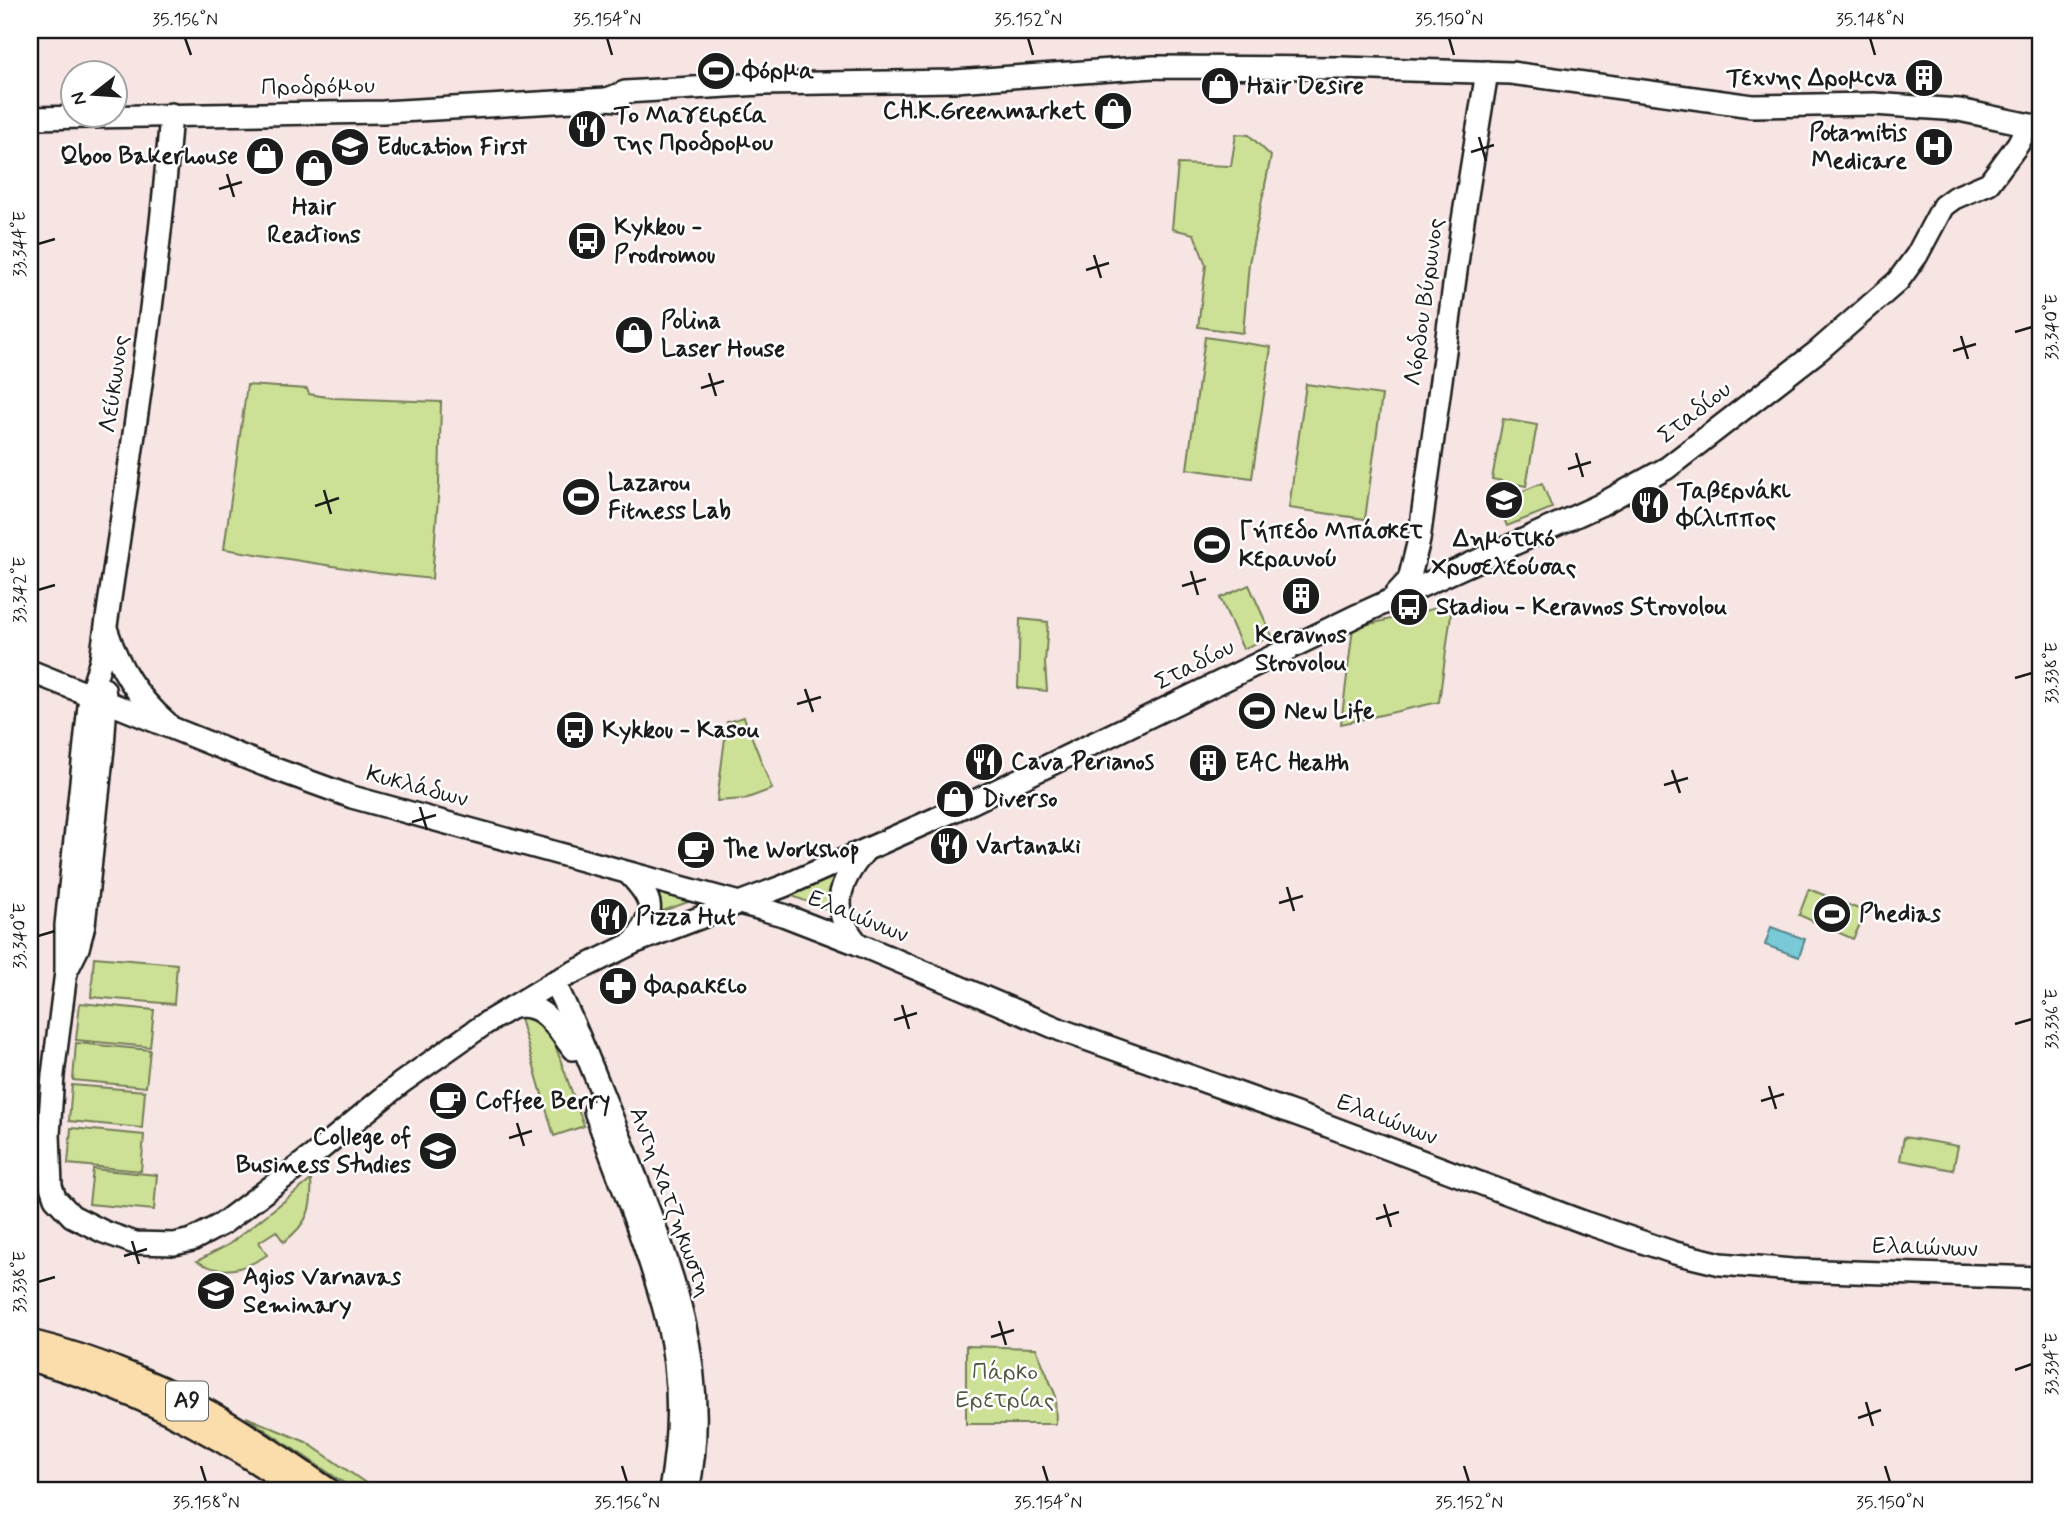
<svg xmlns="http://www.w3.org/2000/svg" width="2070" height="1521" font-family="Mynerve,sans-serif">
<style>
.green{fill:#cce195;stroke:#747e58;stroke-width:2}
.water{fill:#7ac9d6;stroke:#54848c;stroke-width:2}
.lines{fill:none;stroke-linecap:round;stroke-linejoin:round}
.secondary-casing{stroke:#1c1c1c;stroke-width:26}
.primary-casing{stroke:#1c1c1c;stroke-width:28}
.secondary{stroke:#fff;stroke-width:21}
.primary{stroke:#faddab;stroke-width:23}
.ticks{fill:none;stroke:#1c1c1c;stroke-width:2.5}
.labels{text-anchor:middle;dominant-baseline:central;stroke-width:5;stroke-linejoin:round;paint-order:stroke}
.shield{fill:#fff;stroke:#606060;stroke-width:2}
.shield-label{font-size:23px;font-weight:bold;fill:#1c1c1c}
.poi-label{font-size:24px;font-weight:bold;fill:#1c1c1c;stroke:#fff;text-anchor:start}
.street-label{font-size:24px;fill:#1c1c1c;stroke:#fff}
.park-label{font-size:24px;fill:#515740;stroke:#fff}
.neatline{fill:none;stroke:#1c1c1c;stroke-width:2.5}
.ticks-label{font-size:18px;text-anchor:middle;fill:#1c1c1c}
</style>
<rect width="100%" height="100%" fill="#f6e5e3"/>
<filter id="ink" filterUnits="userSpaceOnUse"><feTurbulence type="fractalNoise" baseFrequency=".0143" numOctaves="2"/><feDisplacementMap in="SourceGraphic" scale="14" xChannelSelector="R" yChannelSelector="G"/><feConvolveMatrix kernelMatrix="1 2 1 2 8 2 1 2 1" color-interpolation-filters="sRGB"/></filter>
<g filter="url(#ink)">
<g class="green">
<path d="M 1236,134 L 1249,135 L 1271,156 L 1249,263 L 1243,333 L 1198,327 L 1206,265 L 1194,234 L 1172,229 L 1178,164 L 1231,166 Z"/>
<path d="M 1205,337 L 1271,347 L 1252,478 L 1187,469 Z"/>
<path d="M 1306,384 L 1382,395 L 1365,519 L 1289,508 Z"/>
<path d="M 247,385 L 307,389 L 309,394 L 333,398 L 441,402 L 439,485 L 432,579 L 378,573 L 224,549 Z"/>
<path d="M 1503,419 L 1537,425 L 1526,486 L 1492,479 Z"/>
<path d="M 1542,483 L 1552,508 L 1507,526 L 1497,502 Z"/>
<path d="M 1249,585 L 1272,636 L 1243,649 L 1220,598 Z"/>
<path d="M 1449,605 L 1451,614 L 1439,702 L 1341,724 L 1353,628 Z"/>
<path d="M 1020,619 L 1048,622 L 1045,663 L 1047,691 L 1018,688 Z"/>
<path d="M 744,717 L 772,789 L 745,799 L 717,801 L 727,722 Z"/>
<path d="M 840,868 L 832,911 L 784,893 Z"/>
<path d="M 656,888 L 691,901 L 660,912 L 661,907 Z"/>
<path d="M 1809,889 L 1866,912 L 1853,939 L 1799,915 Z"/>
<path d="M 94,957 L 177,964 L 174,1004 L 91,997 Z"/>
<path d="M 80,1003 L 154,1010 L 150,1047 L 76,1040 Z"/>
<path d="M 526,1012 L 549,1028 L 584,1126 L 554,1136 L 519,1015 Z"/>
<path d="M 76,1043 L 150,1050 L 146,1087 L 73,1080 Z"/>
<path d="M 72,1085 L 145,1091 L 142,1128 L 69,1121 Z"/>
<path d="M 71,1128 L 144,1135 L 141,1171 L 68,1164 Z"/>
<path d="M 1904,1137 L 1958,1146 L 1953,1170 L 1900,1160 Z"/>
<path d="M 93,1169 L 157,1175 L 154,1210 L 89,1204 Z"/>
<path d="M 311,1180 C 313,1210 307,1224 284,1242 L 276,1231 L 259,1242 L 267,1255 C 244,1270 221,1276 197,1261 L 228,1245 Z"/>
<path d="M 966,1346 L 1036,1348 L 1055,1394 L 1056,1424 L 966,1424 Z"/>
<path d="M 246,1417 L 306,1442 L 377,1491 L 356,1491 Z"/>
</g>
<path class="water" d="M 1771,927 L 1805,939 L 1799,957 L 1765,945 Z"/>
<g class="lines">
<g class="secondary-casing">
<g id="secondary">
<path d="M 607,99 L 625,92 L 761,84 L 955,81 L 1154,67 L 1341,68 L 1511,73 L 1752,106 L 1874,104 L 1959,110 L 2040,127"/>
<path d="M 171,114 C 157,298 127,479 101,660 L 90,696 L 66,925 L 66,972 L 53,1075 L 49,1134 L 51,1186 L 55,1198 L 72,1216 L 104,1232 L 135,1243 L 174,1244 L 192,1240 L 222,1224 L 311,1157 L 401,1083 L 486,1023 L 554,982 L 633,943 L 784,886 L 971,803 L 1358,615 L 1600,505 L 1667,468 L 1818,351 L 1898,281 L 1917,255 L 1943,206 L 1954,198 L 1989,183 L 2018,144 L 2028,125"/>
<path d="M 30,118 L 383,112 L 607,99 L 619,100"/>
<path d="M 1396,594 L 1409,580 L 1419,540 L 1463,220 L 1487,72"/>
<path d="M 107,631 C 119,668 137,697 167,723"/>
<path d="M 30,671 L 264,765 L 352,797 L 783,915 L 858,944 L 1061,1030 L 1307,1118 L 1586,1223 L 1675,1253 L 1721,1264 L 1792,1270 L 2040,1278"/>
<path d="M 628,873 C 655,901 656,910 634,942"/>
<path d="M 858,944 C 829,911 838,883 864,852"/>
<path d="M 67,970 L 78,948 L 84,925 L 103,748 L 106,702 L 104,689"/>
<path d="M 554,982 C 580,1033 599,1087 621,1140 C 667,1256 714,1364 688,1491"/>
<path d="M 511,1008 C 542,999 556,1027 573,1049"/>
<path d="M 595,1111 C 619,1180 649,1249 667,1320 C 681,1376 680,1435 670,1491"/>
</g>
</g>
<g class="primary-casing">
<g id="primary">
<path d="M 30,1342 C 97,1358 172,1390 232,1426 C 265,1446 297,1469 329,1491"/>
<path d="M 30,1359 C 132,1387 214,1431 301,1491"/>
</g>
</g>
<use href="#secondary" class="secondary"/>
<use href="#primary" class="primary"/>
</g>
</g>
<path class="ticks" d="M 185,38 L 191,55M 607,38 L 612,55M 1028,38 L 1033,55M 1449,38 L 1454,55M 1870,38 L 1875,55M 1479,137 L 1486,161M 1471,152 L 1494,145M 227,174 L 234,197M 219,189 L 242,182M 38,244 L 55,239M 1094,255 L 1101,278M 1086,270 L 1109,263M 2015,332 L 2032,327M 1961,336 L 1968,359M 1953,351 L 1976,344M 709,373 L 716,396M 701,388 L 724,381M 1576,453 L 1583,477M 1568,469 L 1591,462M 324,490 L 331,514M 315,506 L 339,498M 1191,571 L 1198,595M 1182,586 L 1206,579M 38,590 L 55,585M 2015,678 L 2032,673M 805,689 L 813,712M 797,704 L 821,697M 1672,770 L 1680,793M 1664,785 L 1688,778M 420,807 L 427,830M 412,822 L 436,815M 1287,887 L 1294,911M 1279,903 L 1303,896M 38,936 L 55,931M 902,1005 L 909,1029M 894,1020 L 917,1013M 2015,1024 L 2032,1019M 1769,1086 L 1776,1109M 1761,1101 L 1784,1094M 517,1123 L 524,1146M 509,1138 L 532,1131M 1384,1204 L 1391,1227M 1376,1219 L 1399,1212M 132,1241 L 139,1264M 124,1256 L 147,1249M 38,1282 L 55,1277M 999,1321 L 1006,1345M 991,1337 L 1014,1330M 2015,1370 L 2032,1364M 1866,1402 L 1873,1426M 1858,1418 L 1881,1410M 201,1466 L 206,1482M 622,1466 L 627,1482M 1043,1466 L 1048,1482M 1464,1466 L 1469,1482M 1885,1466 L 1890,1482"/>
<defs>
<g id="stadium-disc" transform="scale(2.0125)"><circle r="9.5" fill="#1c1c1c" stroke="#fff"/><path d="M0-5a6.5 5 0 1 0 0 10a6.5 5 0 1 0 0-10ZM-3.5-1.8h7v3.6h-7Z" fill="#fff"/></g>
<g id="building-disc" transform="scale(2.0125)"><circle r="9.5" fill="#1c1c1c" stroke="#fff"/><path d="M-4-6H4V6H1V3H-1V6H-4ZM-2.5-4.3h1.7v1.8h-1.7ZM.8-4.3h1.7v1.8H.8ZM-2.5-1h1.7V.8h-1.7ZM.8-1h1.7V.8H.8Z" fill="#fff"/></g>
<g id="shop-disc" transform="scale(2.0125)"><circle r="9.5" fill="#1c1c1c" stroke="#fff"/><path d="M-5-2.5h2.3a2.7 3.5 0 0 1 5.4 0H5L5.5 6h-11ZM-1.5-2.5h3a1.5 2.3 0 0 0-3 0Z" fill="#fff"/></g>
<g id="restaurant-disc" transform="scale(2.0125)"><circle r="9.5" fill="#1c1c1c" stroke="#fff"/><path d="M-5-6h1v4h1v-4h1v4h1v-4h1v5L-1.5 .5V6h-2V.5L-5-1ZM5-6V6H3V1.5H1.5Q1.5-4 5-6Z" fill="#fff"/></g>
<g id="school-disc" transform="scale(2.0125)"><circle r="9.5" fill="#1c1c1c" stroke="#fff"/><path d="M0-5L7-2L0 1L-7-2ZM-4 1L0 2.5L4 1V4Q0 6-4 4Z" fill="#fff"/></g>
<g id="hospital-disc" transform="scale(2.0125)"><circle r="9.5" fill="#1c1c1c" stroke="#fff"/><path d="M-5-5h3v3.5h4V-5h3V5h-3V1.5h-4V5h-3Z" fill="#fff"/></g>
<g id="bus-disc" transform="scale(2.0125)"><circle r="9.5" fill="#1c1c1c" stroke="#fff"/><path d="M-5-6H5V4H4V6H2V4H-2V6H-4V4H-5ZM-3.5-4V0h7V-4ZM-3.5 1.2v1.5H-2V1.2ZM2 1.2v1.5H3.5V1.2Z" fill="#fff"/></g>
<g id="cafe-disc" transform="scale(2.0125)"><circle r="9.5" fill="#1c1c1c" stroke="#fff"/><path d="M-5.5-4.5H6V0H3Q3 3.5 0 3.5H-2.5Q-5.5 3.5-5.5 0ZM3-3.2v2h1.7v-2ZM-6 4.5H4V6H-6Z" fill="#fff"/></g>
<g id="pharmacy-disc" transform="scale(2.0125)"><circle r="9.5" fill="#1c1c1c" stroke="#fff"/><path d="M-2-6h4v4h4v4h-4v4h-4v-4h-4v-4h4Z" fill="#fff"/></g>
<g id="university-disc" transform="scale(2.0125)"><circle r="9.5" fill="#1c1c1c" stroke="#fff"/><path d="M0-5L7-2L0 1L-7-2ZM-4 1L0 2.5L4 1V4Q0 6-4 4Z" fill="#fff"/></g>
</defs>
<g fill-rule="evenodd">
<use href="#stadium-disc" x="716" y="71"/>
<use href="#building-disc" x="1924" y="78"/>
<use href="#shop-disc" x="1220" y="86"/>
<use href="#shop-disc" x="1113" y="111"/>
<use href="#restaurant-disc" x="587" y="129"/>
<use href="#school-disc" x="350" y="147"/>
<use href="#hospital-disc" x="1934" y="147"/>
<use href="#shop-disc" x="265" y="156"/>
<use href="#shop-disc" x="314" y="168"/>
<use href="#bus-disc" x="587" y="241"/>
<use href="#shop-disc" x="634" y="335"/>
<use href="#stadium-disc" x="581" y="497"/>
<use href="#school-disc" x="1504" y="500"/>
<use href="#restaurant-disc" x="1650" y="505"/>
<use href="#stadium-disc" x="1212" y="545"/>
<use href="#building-disc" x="1301" y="596"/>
<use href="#bus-disc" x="1409" y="607"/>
<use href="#stadium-disc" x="1257" y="711"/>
<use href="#bus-disc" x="575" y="730"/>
<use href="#restaurant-disc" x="984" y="762"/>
<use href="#building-disc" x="1208" y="763"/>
<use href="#shop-disc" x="955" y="799"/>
<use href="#restaurant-disc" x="949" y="846"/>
<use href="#cafe-disc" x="696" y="850"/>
<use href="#stadium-disc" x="1832" y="914"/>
<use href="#restaurant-disc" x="609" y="917"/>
<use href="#pharmacy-disc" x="618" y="986"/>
<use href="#cafe-disc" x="448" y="1101"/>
<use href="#university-disc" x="438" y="1151"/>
<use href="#university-disc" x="216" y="1291"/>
</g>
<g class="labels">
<rect class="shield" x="166" y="1381.5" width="42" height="39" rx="5"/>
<g class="shield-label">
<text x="187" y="1401">A9</text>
</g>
<g class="poi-label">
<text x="743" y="71">Φόρμα</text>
<text x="1897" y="78" text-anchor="end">Τεχνης Δρομcνa</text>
<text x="1247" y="86">Hair Desire</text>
<text x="1086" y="111" text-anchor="end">CH.K.Greenmarket</text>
<text x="614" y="115">Το Μαγειρεία<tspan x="614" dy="28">της Προδρομου</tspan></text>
<text x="1907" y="133" text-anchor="end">Potamitis<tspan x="1907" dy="28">Medicare</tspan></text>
<text x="377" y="147">Education First</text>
<text x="238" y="156" text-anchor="end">Qboo Bakerhouse</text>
<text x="314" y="207" text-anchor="middle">Hair<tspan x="314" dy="28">Reactions</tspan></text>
<text x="614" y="227">Kykkou -<tspan x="614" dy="28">Prodromou</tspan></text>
<text x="661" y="321">Polina<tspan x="661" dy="28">Laser House</tspan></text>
<text x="608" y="483">Lazarou<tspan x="608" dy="28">Fitness Lab</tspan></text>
<text x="1677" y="491">Ταβερνάκι<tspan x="1677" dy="28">Φίλιππος</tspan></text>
<text x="1239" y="531">Γήπεδο Μπάσκετ<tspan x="1239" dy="28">Κεραυνού</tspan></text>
<text x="1504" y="539" text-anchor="middle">Δημοτικό<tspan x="1504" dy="28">Χρυσελεούσας</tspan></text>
<text x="1436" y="607">Stadiou - Keravnos Strovolou</text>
<text x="1301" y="635" text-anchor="middle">Keravnos<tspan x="1301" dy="28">Strovolou</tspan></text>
<text x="1284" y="711">New Life</text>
<text x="602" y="730">Kykkou - Kasou</text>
<text x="1011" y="762">Cava Perianos</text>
<text x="1235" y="763">EAC Health</text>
<text x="982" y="799">Diverso</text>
<text x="976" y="846">Vartanaki</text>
<text x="723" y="850">The Workshop</text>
<text x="1859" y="914">Phedias</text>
<text x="636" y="917">Pizza Hut</text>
<text x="645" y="986">Φαρακειο</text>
<text x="475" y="1101">Coffee Berry</text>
<text x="411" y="1137" text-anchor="end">College of<tspan x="411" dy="28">Business Studies</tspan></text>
<text x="243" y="1277">Agios Varnavas<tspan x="243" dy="28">Seminary</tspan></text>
</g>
<g class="street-label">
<text transform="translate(318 87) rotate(-1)">Προδρόμου</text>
<text transform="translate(1425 302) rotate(-82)">Λόρδου Βύρωνος</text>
<text transform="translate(115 384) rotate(-82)">Λεύκωνος</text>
<text transform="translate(1695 413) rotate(-38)">Σταδίου</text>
<text transform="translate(1195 665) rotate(-27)">Σταδίου</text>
<text transform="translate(417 787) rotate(15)">Κυκλάδων</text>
<text transform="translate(858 917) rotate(22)">Ελαιώνων</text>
<text transform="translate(1387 1120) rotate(21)">Ελαιώνων</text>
<text transform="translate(670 1202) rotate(70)">Αντη Χατζηκωστη</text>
<text transform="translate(1925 1248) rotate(2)">Ελαιώνων</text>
</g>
<g class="park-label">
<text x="1005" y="1372">Πάρκο<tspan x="1005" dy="28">Ερετρίας</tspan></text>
</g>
</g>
<rect width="2070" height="1521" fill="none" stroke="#fff" stroke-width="77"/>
<g transform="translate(94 94) rotate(253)"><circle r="33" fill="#ffffff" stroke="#a4a4a4" stroke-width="2"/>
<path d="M0-5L12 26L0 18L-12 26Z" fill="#1c1c1c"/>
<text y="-10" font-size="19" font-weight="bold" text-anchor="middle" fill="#1c1c1c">N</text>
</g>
<rect x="38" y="38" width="1994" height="1444" class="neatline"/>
<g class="ticks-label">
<text x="185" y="25">35.156°N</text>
<text x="607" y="25">35.154°N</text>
<text x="1028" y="25">35.152°N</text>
<text x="1449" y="25">35.150°N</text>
<text x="1870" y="25">35.148°N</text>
<text transform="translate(19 244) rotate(-90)" y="6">33.344°E</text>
<text transform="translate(2051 327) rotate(-90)" y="6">33.340°E</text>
<text transform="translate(19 590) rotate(-90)" y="6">33.342°E</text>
<text transform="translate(2051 673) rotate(-90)" y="6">33.338°E</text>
<text transform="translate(19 936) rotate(-90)" y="6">33.340°E</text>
<text transform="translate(2051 1019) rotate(-90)" y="6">33.336°E</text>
<text transform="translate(19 1282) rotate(-90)" y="6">33.338°E</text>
<text transform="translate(2051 1364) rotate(-90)" y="6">33.334°E</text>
<text x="206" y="1508">35.158°N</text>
<text x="627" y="1508">35.156°N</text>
<text x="1048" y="1508">35.154°N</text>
<text x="1469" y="1508">35.152°N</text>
<text x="1890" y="1508">35.150°N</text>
</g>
</svg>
